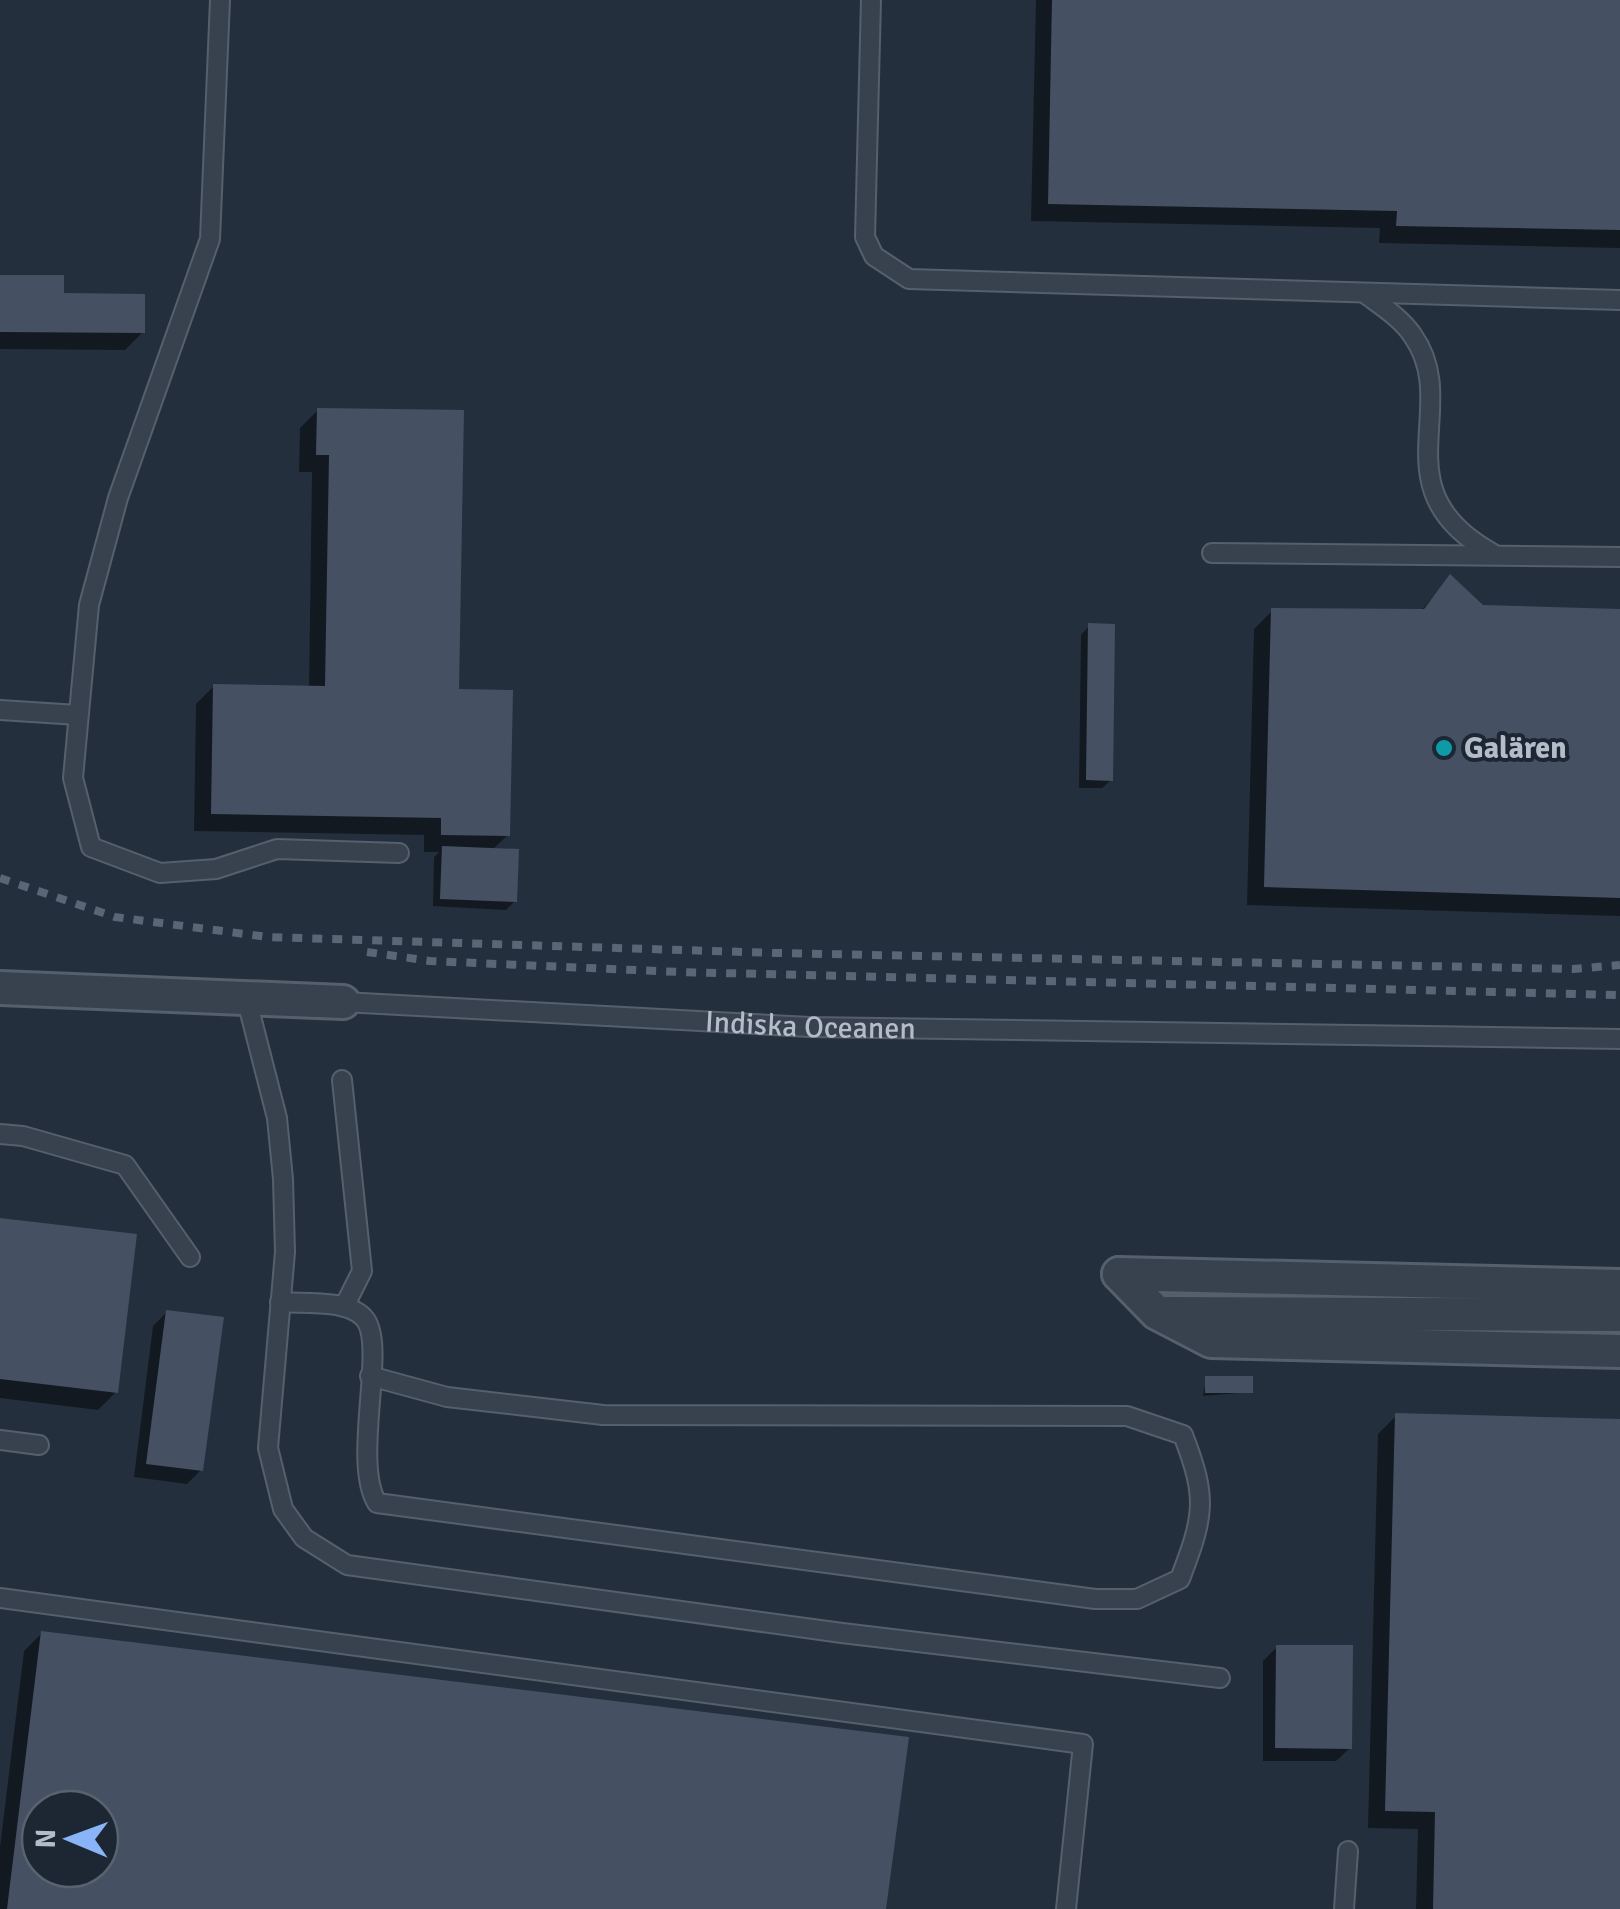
<svg xmlns="http://www.w3.org/2000/svg" width="1620" height="1909" font-family="Signika,sans-serif">
<style>
.shadow{fill:#0007;fill-rule:evenodd}
.building{fill:#455162;fill-rule:evenodd}
.lines{fill:none;stroke-linecap:round;stroke-linejoin:round}
.lane-casing{stroke:#565f6c;stroke-width:22}
.street-casing{stroke:#565f6c;stroke-width:38}
.lane{stroke:#38414e;stroke-width:18}
.street{stroke:#38414e;stroke-width:32}
.rail{stroke:#5a6575;stroke-width:8;stroke-dasharray:10 10;stroke-linecap:butt}
.culture-dot{fill:#0f9aa8;stroke:#1d2633;stroke-width:4}
.labels{text-anchor:middle;dominant-baseline:central;stroke-width:8;stroke-linejoin:round;paint-order:stroke}
.poi-label{font-size:30px;font-weight:bold;fill:#b4bcc9;stroke:#1d2633;text-anchor:start}
.street-label{font-size:30px;fill:#b4bcc9;stroke:#1d2633}
</style>
<rect width="100%" height="100%" fill="#242f3e"/>
<g class="shadow">
<path d="M 1036,0 L 1620,0 L 1620,248 L 1379,243 L 1380,228 L 1031,221 Z"/>
<path d="M 0,277 L 61,296 L 143,332 L 125,350 L 0,349 Z"/>
<path d="M 318,410 L 457,692 L 508,835 L 492,850 L 515,901 L 506,910 L 433,906 L 434,857 L 439,852 L 424,852 L 424,835 L 194,831 L 196,704 L 214,686 L 309,688 L 312,472 L 299,472 L 300,428 Z"/>
<path d="M 1450,577 L 1482,608 L 1620,612 L 1620,916 L 1247,905 L 1254,629 L 1272,611 L 1420,612 Z"/>
<path d="M 1089,626 L 1111,780 L 1102,788 L 1079,788 L 1081,635 Z"/>
<path d="M 0,1221 L 116,1392 L 98,1410 L 0,1398 Z"/>
<path d="M 167,1312 L 201,1470 L 187,1484 L 134,1477 L 153,1326 Z"/>
<path d="M 1206,1379 L 1251,1392 L 1203,1396 Z"/>
<path d="M 1396,1416 L 1620,1421 L 1620,1909 L 1416,1909 L 1418,1829 L 1368,1828 L 1378,1434 Z"/>
<path d="M 42,1633 L 883,1909 L 0,1909 L 0,1847 L 24,1651 ZM 40,1809 L 100,1809 L 100,1869 L 40,1869 Z"/>
<path d="M 1277,1647 L 1350,1748 L 1336,1761 L 1263,1761 L 1263,1661 Z"/>
</g>
<g class="building">
<path d="M 1052,0 L 1620,0 L 1620,230 L 1396,226 L 1397,211 L 1048,204 Z"/>
<path d="M 0,275 L 64,275 L 64,293 L 145,294 L 145,333 L 0,332 Z"/>
<path d="M 317,408 L 464,410 L 459,689 L 513,690 L 510,836 L 441,835 L 441,818 L 211,814 L 213,684 L 325,686 L 329,455 L 316,455 Z"/>
<path d="M 1450,574 L 1483,605 L 1620,609 L 1620,898 L 1264,887 L 1271,608 L 1424,609 Z"/>
<path d="M 1088,623 L 1115,624 L 1113,781 L 1086,780 Z"/>
<path d="M 442,846 L 519,849 L 517,902 L 440,899 Z"/>
<path d="M 0,1218 L 137,1234 L 118,1393 L 0,1379 Z"/>
<path d="M 166,1310 L 224,1317 L 203,1471 L 146,1464 Z"/>
<rect x="1205" y="1376" width="48" height="17"/>
<path d="M 1395,1413 L 1620,1419 L 1620,1909 L 1433,1909 L 1435,1812 L 1385,1811 Z"/>
<path d="M 41,1631 L 909,1737 L 886,1909 L 7,1909 ZM 40,1809 L 100,1809 L 100,1869 L 40,1869 Z"/>
<path d="M 1276,1645 L 1353,1645 L 1352,1749 L 1275,1748 Z"/>
</g>
<g class="lines">
<g class="lane-casing">
<g id="lane">
<path d="M 220,0 L 210,239 L 118,498 L 89,605 L 73,778 L 91,847 L 160,873 L 216,869 L 277,849 L 399,853"/>
<path d="M 871,0 L 865,237 L 874,256 L 909,279 L 1620,300"/>
<path d="M 1367,295 C 1383,307 1402,319 1413,336 C 1463,407 1377,489 1492,553"/>
<path d="M 1212,553 L 1620,557"/>
<path d="M 0,710 L 78,715"/>
<path d="M 246,997 L 277,1118 L 283,1179 L 285,1252 L 268,1448 L 283,1509 L 304,1538 L 347,1565 L 842,1633 L 1220,1678"/>
<path id="s1" d="M 343,1002 L 810,1027 L 1620,1039"/>
<path d="M 342,1080 L 362,1271 L 344,1307"/>
<path d="M 0,1134 L 23,1136 L 125,1165 L 190,1257"/>
<path d="M 280,1302 C 304,1304 347,1299 364,1318 C 388,1343 351,1461 377,1503 L 1095,1599 L 1137,1599 L 1180,1579 C 1204,1516 1208,1499 1183,1435 L 1127,1416 L 603,1415 L 447,1397 L 370,1376"/>
<path d="M 0,1440 L 39,1445"/>
<path d="M 0,1598 L 1083,1744 L 1066,1909"/>
<path d="M 1344,1909 L 1348,1851"/>
</g>
</g>
<g class="street-casing">
<g id="street">
<path d="M 0,988 L 343,1002"/>
<path d="M 1119,1274 L 1157,1313 L 1211,1341 L 1620,1351"/>
<path d="M 1119,1274 L 1620,1286"/>
<path d="M 1161,1313 L 1620,1315"/>
</g>
</g>
<use href="#lane" class="lane"/>
<use href="#street" class="street"/>
<g class="rail">
<path d="M 0,878 L 115,917 L 268,937 L 776,953 L 1573,969 L 1620,965"/>
<path d="M 367,952 L 430,961 L 680,972 L 1620,995"/>
</g>
</g>
<circle class="culture-dot" cx="1444" cy="748" r="10"/>
<g class="labels">
<g class="poi-label">
<text x="1464" y="748">Galären</text>
</g>
<g class="street-label">
<text stroke="none"><textPath href="#s1" startOffset="468">Indiska Oceanen</textPath></text>
</g>
</g>
<g transform="translate(70 1839) rotate(271)"><circle r="48" fill="#1d2633" stroke="#59626f" stroke-width="2.5"/>
<path d="M0-8L18 38L0 25L-18 38Z" fill="#8ab4f8"/>
<text y="-15" font-size="28" font-weight="bold" text-anchor="middle" fill="#b4bcc9">N</text>
</g>
</svg>
